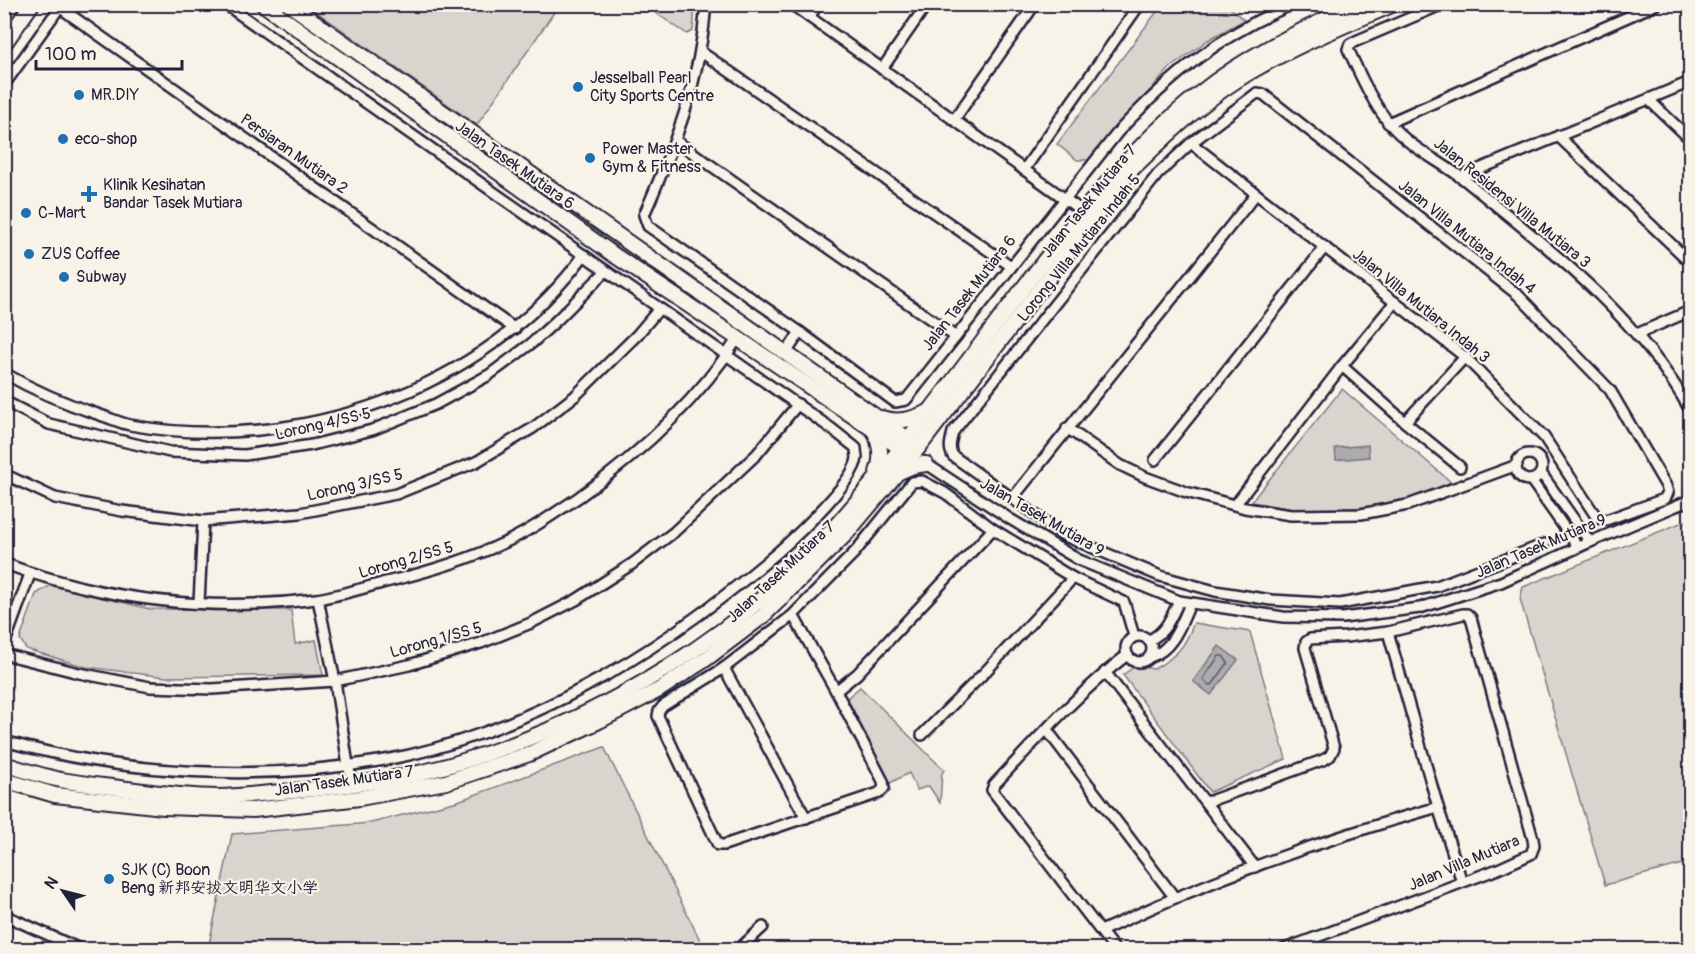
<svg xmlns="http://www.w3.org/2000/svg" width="1695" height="954" font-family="Pangolin,'LXGW WenKai TC',sans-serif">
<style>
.green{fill:#d8d5cf;stroke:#7d7c85;stroke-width:1.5}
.water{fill:#aeabad;stroke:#76747f;stroke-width:1.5}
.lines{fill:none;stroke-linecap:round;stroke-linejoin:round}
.shore{stroke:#5a5969;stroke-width:1.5}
.street-casing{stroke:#22223b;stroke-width:14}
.secondary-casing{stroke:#22223b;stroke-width:18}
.street{stroke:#f7f3e8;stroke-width:9}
.secondary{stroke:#f7f3e8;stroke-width:14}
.poi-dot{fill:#1f6fb2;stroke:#f7f3e8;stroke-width:2}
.labels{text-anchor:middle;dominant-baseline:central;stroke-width:4.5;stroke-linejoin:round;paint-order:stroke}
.poi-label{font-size:16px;fill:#22223b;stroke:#f7f3e8;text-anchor:start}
.street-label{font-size:16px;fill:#22223b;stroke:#f7f3e8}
</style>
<rect width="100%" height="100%" fill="#f7f3e8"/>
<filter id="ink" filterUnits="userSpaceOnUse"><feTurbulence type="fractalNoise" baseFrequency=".0167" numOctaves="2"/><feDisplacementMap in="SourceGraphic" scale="12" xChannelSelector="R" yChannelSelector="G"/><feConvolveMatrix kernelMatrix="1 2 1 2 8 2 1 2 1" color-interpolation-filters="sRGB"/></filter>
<g filter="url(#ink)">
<g class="green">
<path d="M 307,5 L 559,5 L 477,125 Z"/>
<path d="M 644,5 L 695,5 L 693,31 L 687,34 Z"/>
<path d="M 1162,5 L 1228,5 L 1244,20 L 1208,40 L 1170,68 L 1088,160 L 1077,160 L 1057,144 Z"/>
<path d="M 1342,389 L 1451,482 L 1414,498 L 1366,507 L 1306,511 L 1251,502 Z"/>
<path d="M 1690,519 L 1690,568 L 1686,572 L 1690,627 L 1690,862 L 1605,885 L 1520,599 L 1523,587 Z"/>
<path d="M 51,585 L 150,609 L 291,610 L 295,644 L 316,640 L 323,675 L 166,677 L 86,667 L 26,649 L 20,639 L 36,594 Z"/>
<path d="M 1194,623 L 1250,632 L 1286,759 L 1210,792 L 1123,675 L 1135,666 L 1154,669 C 1177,656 1184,648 1194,623 Z"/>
<path d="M 860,687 L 944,770 L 942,773 L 940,803 L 929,786 L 917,790 L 909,773 L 890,783 L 847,698 Z"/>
<path d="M 604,747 L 704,948 L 698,950 L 208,949 L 232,834 L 371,823 L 458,801 Z"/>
</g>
<g class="water">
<path d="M 1368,445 L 1369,457 L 1336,460 L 1335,448 Z"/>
<path d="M 1219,646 L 1238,660 L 1211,695 L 1193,681 Z"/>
</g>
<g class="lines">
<path class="shore" d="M 1219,656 L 1223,656 L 1228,663 L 1212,685 L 1209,685 L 1203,679 Z"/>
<g class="street-casing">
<g id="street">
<path d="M 55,4 L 515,329"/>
<path d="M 706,4 C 700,84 675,144 644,215 L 648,226 L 800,332 L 895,402 L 906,400 L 1118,132 C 1172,74 1220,35 1293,4"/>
<path d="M 791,4 L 1082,211"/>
<path d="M 1443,4 L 1356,41 L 1350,44 L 1348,49 C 1360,74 1372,103 1390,124 C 1410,148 1442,162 1466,181 C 1548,248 1638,316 1690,410"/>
<path d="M 809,17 L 818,4"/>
<path d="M 701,52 L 1011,266"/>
<path d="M 882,69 L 927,4"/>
<path d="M 4,85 L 62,4"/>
<path d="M 1649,100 L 1690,139"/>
<path d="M 954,120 L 1035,4"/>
<path d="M 1388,123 L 1657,4"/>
<path d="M 1558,136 L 1690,262"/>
<path d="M 676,141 L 956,337"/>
<path d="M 1191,143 L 1465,357 L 1544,437 L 1597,518 L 1606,520 L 1664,499 L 1668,493 L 1666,486 L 1610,390 L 1518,295 L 1277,105 L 1263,94 L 1257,93 L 1191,143 L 1158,174 L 953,432 C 951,441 948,448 953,456 L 1065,536 L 1160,576 L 1215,591 L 1271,600 L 1340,604 L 1437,586 L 1545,544"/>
<path d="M 1024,170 L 1140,4"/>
<path d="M 1460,177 L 1690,82"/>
<path d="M 1637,334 L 1690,311"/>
<path d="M 786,353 L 800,332"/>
<path d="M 1342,366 L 1405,422 L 1460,467"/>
<path d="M 4,373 C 35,391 66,404 100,415 C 110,418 120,423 130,425 C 295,455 484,391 584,255"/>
<path d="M 4,401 L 49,424 L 170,452 L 245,455 L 312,445 L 372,430 L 436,404 L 489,375 L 532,343 L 557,320 L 606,271"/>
<path d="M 1405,422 L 1465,357"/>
<path d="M 1067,428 L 1120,465 L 1145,477 L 1186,492 L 1245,508 L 1291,515 L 1361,514 L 1408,505 L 1517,465"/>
<circle cx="1529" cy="467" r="13"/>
<path d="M 1155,460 L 1325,247"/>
<path d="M 922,461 L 1010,519 L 1079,560 L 1179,601 L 1283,617 L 1343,618 L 1420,608 L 1501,582 L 1590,542 L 1690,500"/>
<path d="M 1541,473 L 1590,542"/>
<path d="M 4,474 L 55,498 L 122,511 L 203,521 L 300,513 L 396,494 L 476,462 L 533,428 L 575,396 L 637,335 L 659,309"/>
<path d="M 1531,480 L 1578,547"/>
<path d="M 1012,499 L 1256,194"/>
<path d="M 1235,505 L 1342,366 L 1395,302"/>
<path d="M 4,563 C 30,574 55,580 82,587 C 158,605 238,609 316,599 C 338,596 360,589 382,583 C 424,573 466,561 506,542 C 532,530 555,513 579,497 C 639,454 698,400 738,338"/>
<path d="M 318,599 L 335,681 L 348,765 L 353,785"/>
<path d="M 199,603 L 203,521"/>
<path d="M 793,615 L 836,691 L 883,781 L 884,788 L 879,793 L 724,845 L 718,845 L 658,716 L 659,711 L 663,706 L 724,668 L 793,615 L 855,552 L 912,482 L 922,481 L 945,493 L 993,529 L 1073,578 L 1124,602 L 1134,636"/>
<path d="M 1388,632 L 1438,807 L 1462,882"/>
<circle cx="1139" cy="649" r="13"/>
<path d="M 1149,640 C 1166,633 1171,617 1179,601"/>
<path d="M 4,645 L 30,574"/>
<path d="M 4,654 L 79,673 L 150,687 L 212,689 L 335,681 L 409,665 L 481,643 L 531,623 L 576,600 L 632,564 L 674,532 L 757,454 L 798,404"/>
<path d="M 1150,657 C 1173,650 1181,624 1190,604"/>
<path d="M 724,668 L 806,818"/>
<path d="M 1105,672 L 1255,867"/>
<path d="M 836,691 L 857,674 L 993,529"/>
<path d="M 1047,730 L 1175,898"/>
<path d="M 922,735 L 986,671 L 1073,578"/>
<path d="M 4,741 C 127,775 259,782 385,760 C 452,748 526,719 585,687 C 650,652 709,610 765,563 C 786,546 854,484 857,458 C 857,455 856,452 856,448 L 832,429 L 225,4"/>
<path d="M 1207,802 L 1323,760 L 1330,756 L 1334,748 L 1305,648 L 1306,642 L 1310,639 L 1346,637 L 1388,632 L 1463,614 L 1467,614 L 1471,618 L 1533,839 L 1534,846 L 1531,854 L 1498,869 L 1282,950"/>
<path d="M 4,915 L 82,950"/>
<path d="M 1101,931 C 1126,920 1151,908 1177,897 C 1261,862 1349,832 1438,807"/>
<path d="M 738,950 L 763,927"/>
<path d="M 1115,950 L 992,790 L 994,785 C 1036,740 1078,693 1127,655"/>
</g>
</g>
<g class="secondary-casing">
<g id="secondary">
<path d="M 263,4 L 614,255 L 908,453"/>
<path d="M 289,4 L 915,444"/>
<path d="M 4,16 L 12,4"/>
<path d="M 4,44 L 32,4"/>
<path d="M 881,418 C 898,423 910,420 926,413"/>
<path d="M 874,430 C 880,444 883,457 877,472"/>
<path d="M 899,472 L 913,466 L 926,464"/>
<path d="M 4,764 C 23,770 42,776 61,780 C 83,784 105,786 127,789 C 157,793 188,797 218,797 C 243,796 268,793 293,791 C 348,786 404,779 457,763 C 600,721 743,634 840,521 C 908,444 968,360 1031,278 C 1082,212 1133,146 1199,94 C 1247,55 1302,30 1358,4"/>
<path d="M 4,780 L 55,795 L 164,807 L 253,810 L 360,798 L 446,782 L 529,754 L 599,721 L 659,690 L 706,659 L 763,616 L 846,534 L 919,447 L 1132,169 C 1165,137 1198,105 1237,80 C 1286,49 1341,27 1394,4"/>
</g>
</g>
<use href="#street" class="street"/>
<use href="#secondary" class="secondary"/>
</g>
</g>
<g class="poi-dot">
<circle cx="578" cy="87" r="6"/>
<circle cx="79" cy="95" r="6"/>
<circle cx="63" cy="139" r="6"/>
<circle cx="590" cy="158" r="6"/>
<path d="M86 185h6v6h6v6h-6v6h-6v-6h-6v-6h6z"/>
<circle cx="26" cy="213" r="6"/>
<circle cx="29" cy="254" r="6"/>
<circle cx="64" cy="277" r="6"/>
<circle cx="109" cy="879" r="6"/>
</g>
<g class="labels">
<g class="poi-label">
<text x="590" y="78">Jesselball Pearl<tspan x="590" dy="18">City Sports Centre</tspan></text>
<text x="91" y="95">MR.DIY</text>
<text x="75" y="139">eco-shop</text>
<text x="602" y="149">Power Master<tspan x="602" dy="18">Gym &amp; Fitness</tspan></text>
<text x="103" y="185">Klinik Kesihatan<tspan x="103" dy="18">Bandar Tasek Mutiara</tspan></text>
<text x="38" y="213">C-Mart</text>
<text x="41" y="254">ZUS Coffee</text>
<text x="76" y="277">Subway</text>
<text x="121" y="870">SJK (C) Boon<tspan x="121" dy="18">Beng 新邦安拔文明华文小学</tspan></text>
</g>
<g class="street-label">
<text transform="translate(294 154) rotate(35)">Persiaran Mutiara 2</text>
<text transform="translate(515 165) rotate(35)">Jalan Tasek Mutiara 6</text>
<text transform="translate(1089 201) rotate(-51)">Jalan Tasek Mutiara 7</text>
<text transform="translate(1512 203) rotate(39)">Jalan Residensi Villa Mutiara 3</text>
<text transform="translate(1467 237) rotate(39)">Jalan Villa Mutiara Indah 4</text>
<text transform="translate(1079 248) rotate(-51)">Lorong Villa Mutiara Indah 5</text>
<text transform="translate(969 293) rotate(-52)">Jalan Tasek Mutiara 6</text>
<text transform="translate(1421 306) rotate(39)">Jalan Villa Mutiara Indah 3</text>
<text transform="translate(323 424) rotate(-13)">Lorong 4/SS 5</text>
<text transform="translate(355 485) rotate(-13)">Lorong 3/SS 5</text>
<text transform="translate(1042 517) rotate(30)">Jalan Tasek Mutiara 9</text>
<text transform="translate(1541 546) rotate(-23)">Jalan Tasek Mutiara 9</text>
<text transform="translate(406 560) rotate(-16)">Lorong 2/SS 5</text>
<text transform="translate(781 572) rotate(-43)">Jalan Tasek Mutiara 7</text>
<text transform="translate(436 640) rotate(-16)">Lorong 1/SS 5</text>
<text transform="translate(344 781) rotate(-8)">Jalan Tasek Mutiara 7</text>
<text transform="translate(1464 863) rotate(-23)">Jalan Villa Mutiara</text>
</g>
</g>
<rect width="1695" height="954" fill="none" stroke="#f7f3e8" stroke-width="24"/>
<rect x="12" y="12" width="1671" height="930" fill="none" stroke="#22223b" stroke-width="2" filter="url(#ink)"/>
<g transform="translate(63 891) rotate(305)" stroke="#f7f3e8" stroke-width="4.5" paint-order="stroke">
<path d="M0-4.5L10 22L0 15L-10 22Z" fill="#22223b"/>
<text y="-9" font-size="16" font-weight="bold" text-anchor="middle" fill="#22223b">N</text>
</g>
<path d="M36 60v9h146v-9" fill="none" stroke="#22223b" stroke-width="3"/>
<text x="45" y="60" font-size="18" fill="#22223b" stroke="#f7f3e8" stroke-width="4.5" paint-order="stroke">100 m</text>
</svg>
